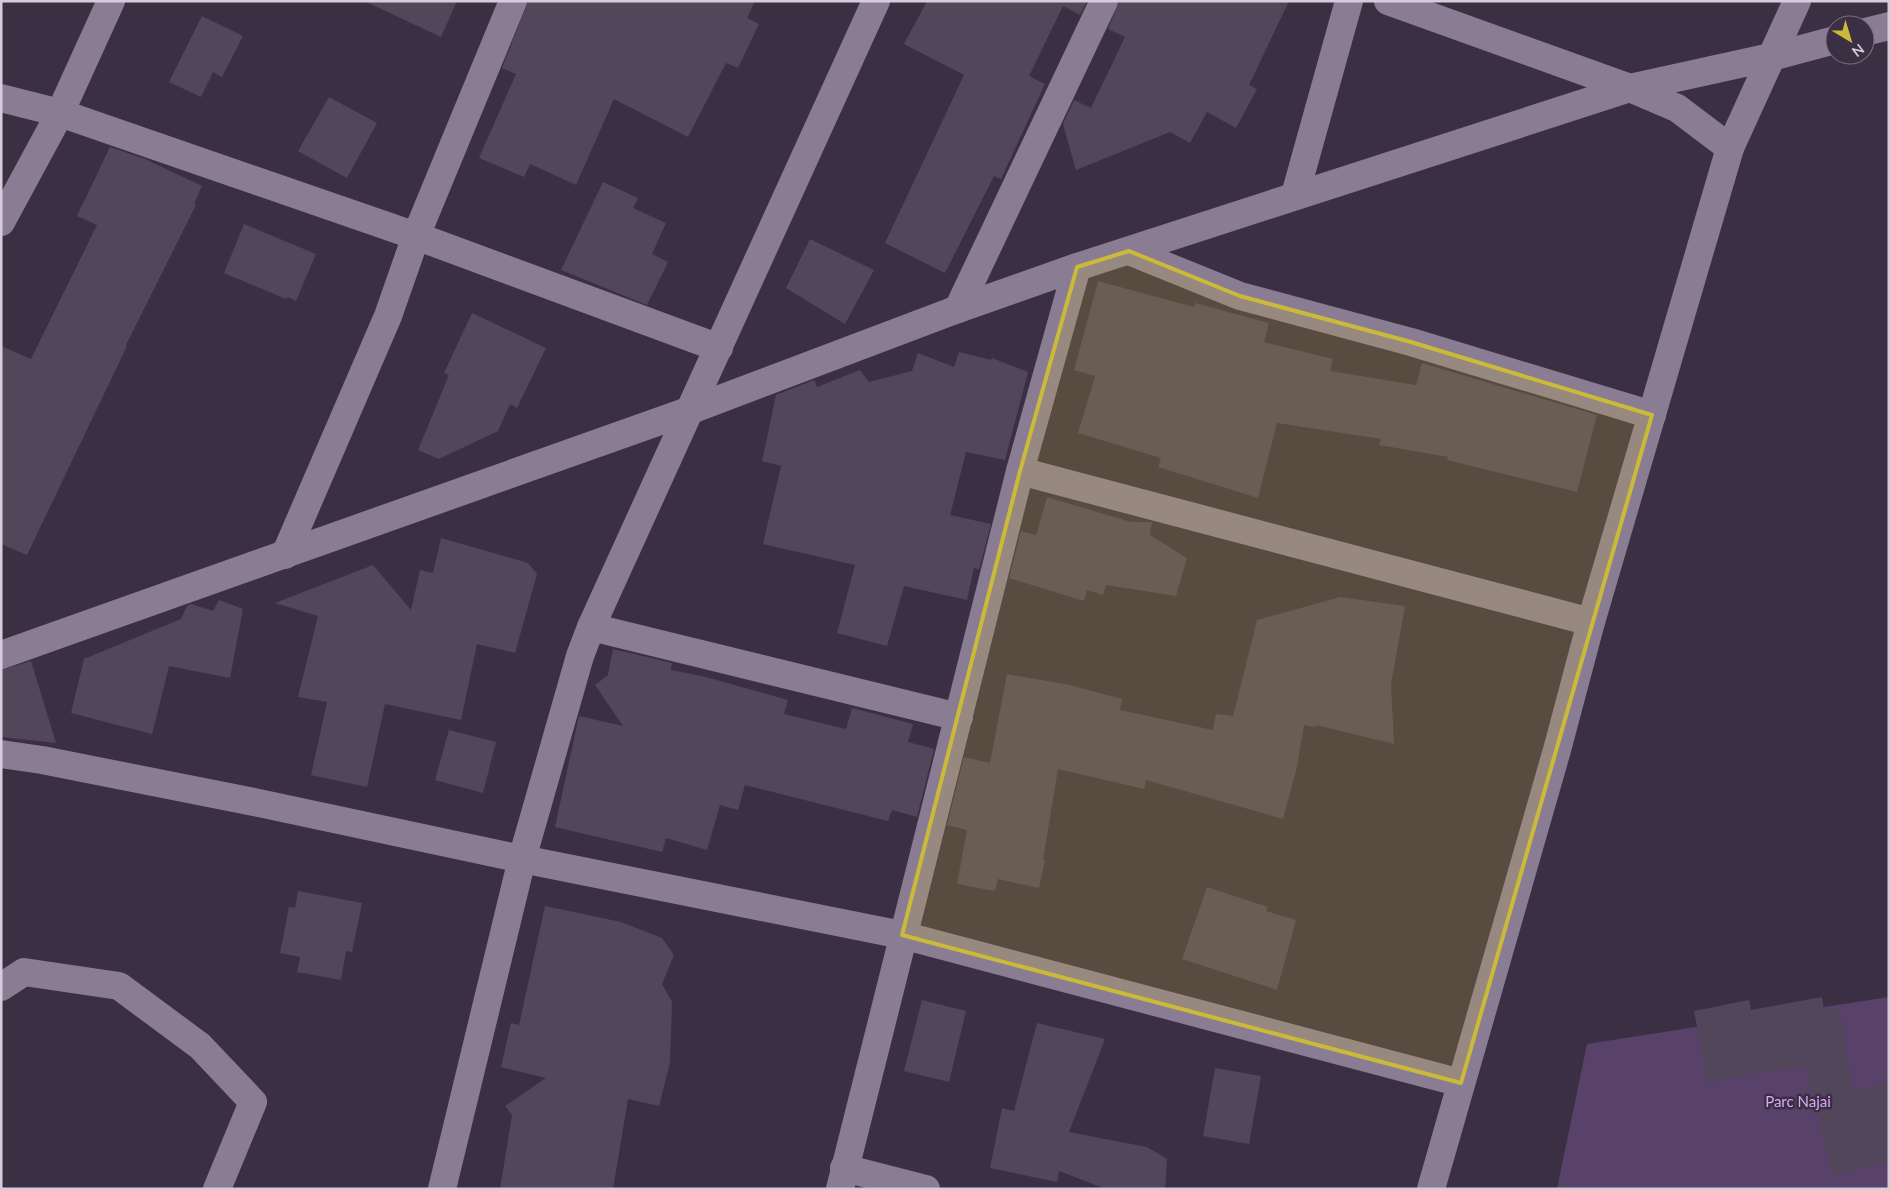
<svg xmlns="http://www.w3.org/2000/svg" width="1890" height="1190" font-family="Lato,sans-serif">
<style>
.green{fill:#594269}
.building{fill:#52465a}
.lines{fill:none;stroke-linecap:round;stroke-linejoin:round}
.minor{stroke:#8a7d93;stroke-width:28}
.marked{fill:#cbba39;fill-opacity:0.2;stroke:#cbba39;stroke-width:4;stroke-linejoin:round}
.labels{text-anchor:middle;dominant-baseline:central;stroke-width:5;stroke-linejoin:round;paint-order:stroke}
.park-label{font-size:15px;fill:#d8a8f8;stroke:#3b3043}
</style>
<rect width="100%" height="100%" fill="#3b3043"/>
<path class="green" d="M 1889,997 L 1889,1189 L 1557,1189 L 1587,1044 Z"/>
<g class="building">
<path d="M 364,1 L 457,1 L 441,37 Z"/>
<path d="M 528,1 L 755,1 L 747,18 L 759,24 L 738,68 L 726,63 L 688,137 L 614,99 L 576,185 L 530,164 L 524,177 L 479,158 L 516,74 L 502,68 Z"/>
<path d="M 927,1 L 1087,1 L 1080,15 L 1063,6 L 1029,76 L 1045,84 L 1001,179 L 994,176 L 945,273 L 885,243 L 964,75 L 904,44 Z"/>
<path d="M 1119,1 L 1289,1 L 1249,85 L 1257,89 L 1236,128 L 1207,112 L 1190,143 L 1170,132 L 1076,170 L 1063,124 L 1074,100 L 1091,108 L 1125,37 L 1108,29 Z"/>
<path d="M 202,16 L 243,36 L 222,77 L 213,72 L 201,97 L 169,82 Z"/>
<path d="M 329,97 L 377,123 L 347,178 L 298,151 Z"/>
<path d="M 110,147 L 145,159 L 202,186 L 194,204 L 196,205 L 126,345 L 127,346 L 27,555 L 1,544 L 1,346 L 31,359 L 97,225 L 77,216 Z"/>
<path d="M 603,182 L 638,198 L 633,208 L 666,223 L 652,254 L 668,262 L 647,305 L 561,270 Z"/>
<path d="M 244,224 L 316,254 L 296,301 L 288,297 L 286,299 L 224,273 Z"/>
<path d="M 810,239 L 874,270 L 845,324 L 786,288 Z"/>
<path d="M 1098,281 L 1194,307 L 1195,303 L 1269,323 L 1264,342 L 1333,359 L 1330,371 L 1416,385 L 1422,363 L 1597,415 L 1577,492 L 1447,460 L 1448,457 L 1379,445 L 1381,439 L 1277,423 L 1258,498 L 1158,467 L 1161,458 L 1078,433 L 1095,376 L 1074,370 Z"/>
<path d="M 472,313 L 546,348 L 517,408 L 510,404 L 498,431 L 439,459 L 418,450 L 449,375 L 444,373 Z"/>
<path d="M 959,352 L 991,360 L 992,358 L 1028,372 L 1005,460 L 966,452 L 950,515 L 991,524 L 979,570 L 974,568 L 967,600 L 904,586 L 887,646 L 837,633 L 855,565 L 763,544 L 781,466 L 762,461 L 776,395 L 814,380 L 817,387 L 860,370 L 869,382 L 912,371 L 918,353 L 954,367 Z"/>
<path d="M 1047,497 L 1131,522 L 1152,522 L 1150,535 L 1187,558 L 1176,596 L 1106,585 L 1103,595 L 1087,590 L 1084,601 L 1009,578 L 1021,531 L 1036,535 Z"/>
<path d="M 441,538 L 528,563 L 537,574 L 515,653 L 477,644 L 461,720 L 385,704 L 367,787 L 311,775 L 327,702 L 298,697 L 318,616 L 275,603 L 373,565 L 411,610 L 420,570 L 433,573 Z"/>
<path d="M 1340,597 L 1405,606 L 1391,684 L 1394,744 L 1316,725 L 1315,727 L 1304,725 L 1297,767 L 1283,819 L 1146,780 L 1144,789 L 1058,769 L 1043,860 L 1045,860 L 1039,888 L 998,879 L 995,891 L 957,884 L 967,830 L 947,825 L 964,757 L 990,763 L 1007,674 L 1070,685 L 1122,699 L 1120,710 L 1213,730 L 1216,714 L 1233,716 L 1257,620 Z"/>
<path d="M 219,600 L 243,609 L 230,678 L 169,666 L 152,734 L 71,713 L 84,659 L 181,619 L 187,606 L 191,604 L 213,611 Z"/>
<path d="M 613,649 L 672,663 L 671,670 L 706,677 L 788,700 L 784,714 L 846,729 L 852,708 L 913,724 L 908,742 L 934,749 L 917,817 L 892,810 L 888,821 L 745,785 L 738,810 L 720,805 L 707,850 L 666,838 L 662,852 L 555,827 L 579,716 L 623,726 L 595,685 L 608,675 Z"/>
<path d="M 31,661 L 56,743 L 1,737 L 1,670 Z"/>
<path d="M 449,730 L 496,742 L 483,793 L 435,780 Z"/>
<path d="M 1207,887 L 1268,907 L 1266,911 L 1296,920 L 1277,990 L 1182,959 Z"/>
<path d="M 298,891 L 362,903 L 352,952 L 346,951 L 341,980 L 297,972 L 300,957 L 280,953 L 289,907 L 295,908 Z"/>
<path d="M 545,906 L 621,922 L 662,938 L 674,955 L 662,984 L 672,1002 L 670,1062 L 659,1106 L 628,1099 L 613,1189 L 500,1189 L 512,1115 L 505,1106 L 546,1078 L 501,1067 L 511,1023 L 519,1025 Z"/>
<path d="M 1822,997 L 1824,1010 L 1839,1008 L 1853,1092 L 1889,1083 L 1889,1161 L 1833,1175 L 1806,1067 L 1786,1071 L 1786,1067 L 1708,1083 L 1694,1011 L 1749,1000 L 1751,1010 Z"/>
<path d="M 922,1000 L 966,1011 L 949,1082 L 904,1071 Z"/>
<path d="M 1037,1023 L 1105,1039 L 1069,1132 L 1147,1147 L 1167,1159 L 1165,1189 L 1106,1189 L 1059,1171 L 1057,1182 L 990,1168 L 1002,1108 L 1014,1111 Z"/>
<path d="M 1215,1068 L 1261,1076 L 1249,1144 L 1203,1136 Z"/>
</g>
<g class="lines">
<g class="minor">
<path d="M 876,1 L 591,627 L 580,656 L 522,859 L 902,935 L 1461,1083"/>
<path d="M 1388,1 L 1630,88 L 1677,108 L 1730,148"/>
<path d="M 1865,32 L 1889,26"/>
<path d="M 1,98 L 60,113 L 416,236 L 719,348"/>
<path d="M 1295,195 L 1349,1"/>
<path d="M 1,222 L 60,113 L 111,1"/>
<path d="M 1129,251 L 1240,296 L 1411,342 L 1652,415"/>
<path d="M 958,309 L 1104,1"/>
<path d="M 1020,471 L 1591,622"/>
<path d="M 285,555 L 388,316 L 416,236 L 513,1"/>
<path d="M 591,627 L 959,717"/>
<path d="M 1,655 L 691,410 L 958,309 L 1077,267 L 1630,88 L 1771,57 L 1835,40"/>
<path d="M 1,754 L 42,760 L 249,801 L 522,859 L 442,1189"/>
<path d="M 1,987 L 24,972 L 119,986 L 200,1046 L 253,1102 L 217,1189"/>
<path d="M 844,1168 L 926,1189"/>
<path d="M 840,1189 L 1020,471 L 1077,267"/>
<path d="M 1431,1189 L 1557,750 L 1591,622 L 1730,148 L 1797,1"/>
</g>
</g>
<path class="marked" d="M 1129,251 L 1240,296 L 1411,342 L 1652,415 L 1461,1083 L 902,935 L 1020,471 L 1077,267 Z"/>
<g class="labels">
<g class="park-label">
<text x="1798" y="1101">Parc Najai</text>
</g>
</g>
<rect width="1890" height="1190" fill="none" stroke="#d5ceda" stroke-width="5"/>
<g transform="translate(1850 40) rotate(142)"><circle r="24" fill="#3b3043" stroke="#796f7f"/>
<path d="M0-4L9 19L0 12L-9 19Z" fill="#cbba39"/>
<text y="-8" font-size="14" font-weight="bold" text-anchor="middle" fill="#d5ceda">N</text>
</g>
</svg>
